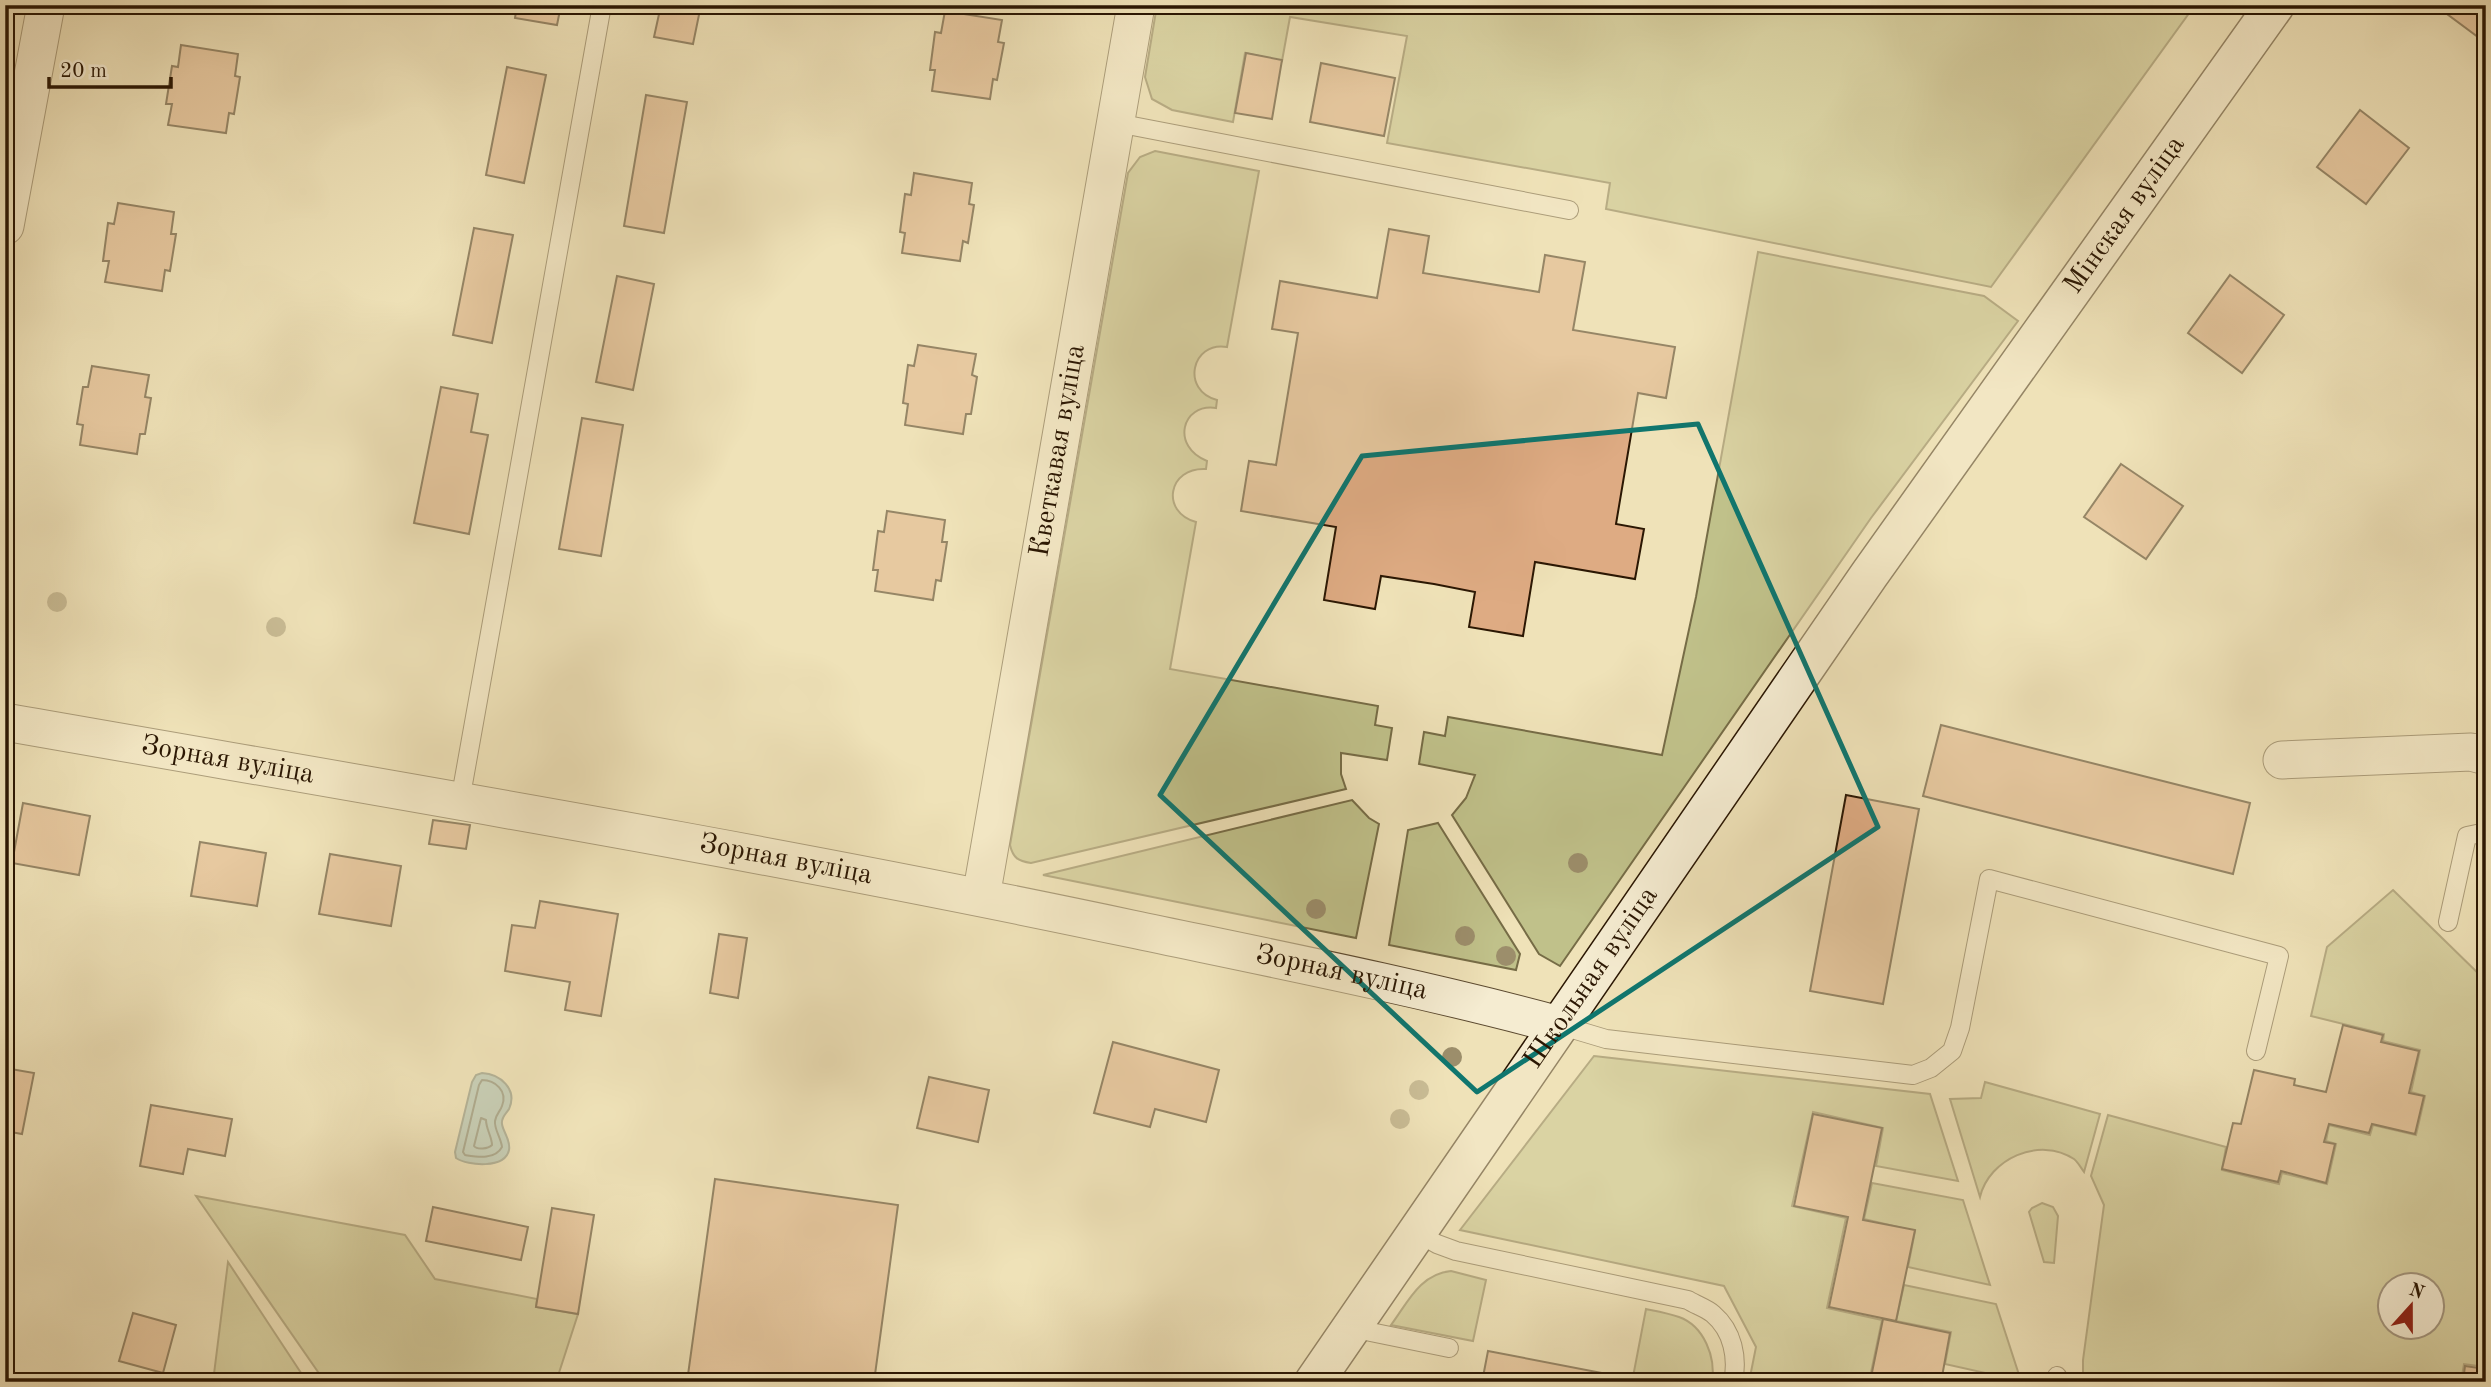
<svg xmlns="http://www.w3.org/2000/svg" width="2491" height="1387" font-family="'Old Standard TT',serif">
<style>
.green{fill:#c0c18a;stroke:#766c46;stroke-width:2;fill-rule:evenodd}
.water{fill:#9dbcb8;stroke:#6f7a70;stroke-width:2}
.lines{fill:none;stroke-linecap:round;stroke-linejoin:round}
.shore{stroke:#646a5e;stroke-width:2}
.building{fill:#deab83;stroke:#2b1703;stroke-width:2}
.lane-casing{stroke:#5c4a30;stroke-width:20}
.street-casing{stroke:#5c4a30;stroke-width:39}
.secondary-casing{stroke:#2b1703;stroke-width:41}
.lane{stroke:#f5ecd1;stroke-width:18}
.street{stroke:#f5ecd1;stroke-width:37}
.secondary{stroke:#f5ecd1;stroke-width:38}
.tree{fill:#9c8e6b}
.marked{fill:none;stroke:#0f766e;stroke-width:5;stroke-linejoin:round}
.labels{text-anchor:middle;dominant-baseline:central;stroke-width:6;stroke-linejoin:round;paint-order:stroke}
.street-label{font-size:28px;fill:#2b1703;stroke:#f5ecd1}
</style>
<rect width="100%" height="100%" fill="#efe2b8"/>
<filter id="stains"><feTurbulence type="fractalNoise" baseFrequency=".00286" numOctaves="4"/><feColorMatrix values="0 0 0 0 .2 0 0 0 0 .09 0 0 0 0 .02 0 0 0 .5 -.17"/></filter>
<radialGradient id="worn" r=".72"><stop offset=".6" stop-color="#630" stop-opacity="0"/><stop offset="1" stop-color="#630" stop-opacity=".3"/></radialGradient>
<g class="green">
<path d="M 1157,5 L 2195,5 L 1991,287 L 1606,209 L 1610,183 L 1387,143 L 1407,36 L 1290,17 L 1282,61 L 1245,53 L 1233,122 L 1172,110 L 1152,99 L 1145,77 Z"/>
<path d="M 1155,151 L 1259,171 L 1227,347 C 1191,341 1181,391 1217,400 L 1216,408 C 1181,403 1171,447 1207,461 L 1206,469 C 1168,467 1160,512 1196,522 L 1170,669 L 1378,706 L 1375,725 L 1392,728 L 1387,760 L 1341,753 L 1341,774 L 1346,789 L 1031,863 C 1018,861 1013,858 1010,845 L 1128,173 L 1140,157 Z"/>
<path d="M 1758,252 L 1984,296 L 2018,321 L 1871,518 L 1560,966 L 1539,954 L 1452,815 L 1466,798 L 1475,775 L 1419,764 L 1424,732 L 1445,736 L 1448,717 L 1662,755 L 1696,597 Z"/>
<path d="M 1352,800 L 1369,818 L 1379,824 L 1356,938 L 1043,875 Z"/>
<path d="M 1438,823 L 1520,954 L 1516,970 L 1389,945 L 1408,830 Z"/>
<path d="M 2393,890 L 2486,981 L 2486,1367 L 2464,1364 L 2461,1382 L 2083,1382 L 2083,1360 L 2104,1205 L 2091,1176 L 2108,1115 L 2226,1147 L 2222,1170 L 2279,1184 L 2282,1173 L 2327,1184 L 2336,1144 L 2326,1141 L 2329,1125 L 2370,1135 L 2373,1125 L 2416,1135 L 2425,1096 L 2411,1092 L 2420,1050 L 2383,1041 L 2384,1034 L 2311,1016 L 2327,947 ZM 2390,1286 L 2432,1286 L 2432,1328 L 2390,1328 Z"/>
<path d="M 1594,1056 L 1930,1094 L 1958,1181 L 1876,1166 L 1883,1128 L 1813,1112 L 1792,1206 L 1846,1218 L 1827,1308 L 1882,1320 L 1869,1382 L 1749,1382 L 1756,1347 L 1724,1286 L 1460,1230 Z"/>
<path d="M 1985,1082 L 2100,1114 L 2084,1172 C 2081,1168 2078,1162 2074,1159 C 2039,1136 1989,1159 1980,1197 L 1950,1099 L 1981,1098 Z"/>
<path d="M 1872,1183 L 1963,1200 L 1990,1285 L 1908,1267 L 1915,1231 L 1864,1219 Z"/>
<path d="M 196,1196 L 405,1235 L 435,1279 L 537,1299 L 536,1307 L 578,1314 L 556,1382 L 325,1382 Z"/>
<path d="M 2042,1203 L 2053,1207 L 2058,1216 L 2054,1263 L 2044,1262 L 2029,1212 L 2032,1208 Z"/>
<path d="M 228,1262 L 307,1382 L 213,1382 Z"/>
<path d="M 1451,1271 L 1486,1280 L 1473,1341 L 1391,1325 C 1408,1302 1420,1274 1451,1271 Z"/>
<path d="M 1904,1285 L 1996,1304 L 2021,1381 L 1945,1364 L 1951,1332 L 1896,1321 Z"/>
<path d="M 1646,1309 C 1656,1311 1668,1313 1679,1317 C 1704,1326 1716,1357 1712,1382 L 1632,1382 Z"/>
</g>
<path class="water" d="M 482,1073 C 500,1074 518,1089 509,1109 C 506,1114 501,1117 502,1124 C 503,1132 511,1140 509,1150 C 505,1169 468,1166 456,1158 L 455,1152 L 472,1082 L 476,1075 Z"/>
<g class="lines">
<g class="shore">
<path d="M 482,1080 C 495,1080 508,1091 502,1106 C 500,1112 496,1114 495,1121 C 494,1129 501,1138 502,1147 C 495,1160 478,1157 465,1155 L 463,1152 L 479,1085 Z"/>
<path d="M 481,1118 L 486,1120 C 486,1129 492,1137 492,1145 C 488,1149 477,1150 474,1146 Z"/>
</g>
</g>
<g class="building">
<path d="M 517,5 L 561,5 L 557,25 L 515,18 Z"/>
<path d="M 661,5 L 701,5 L 693,44 L 654,37 Z"/>
<path d="M 2448,5 L 2486,5 L 2486,43 L 2443,11 Z"/>
<path d="M 945,11 L 1002,20 L 998,42 L 1004,43 L 997,80 L 993,79 L 990,99 L 932,91 L 935,70 L 930,70 L 935,32 L 941,33 Z"/>
<path d="M 181,45 L 238,54 L 235,76 L 240,77 L 234,114 L 229,113 L 226,133 L 168,125 L 172,104 L 166,104 L 172,66 L 178,67 Z"/>
<path d="M 1246,53 L 1282,60 L 1272,119 L 1235,113 Z"/>
<path d="M 1321,63 L 1395,78 L 1384,136 L 1310,122 Z"/>
<path d="M 507,67 L 546,75 L 524,183 L 486,175 Z"/>
<path d="M 646,95 L 687,102 L 664,233 L 624,226 Z"/>
<path d="M 2360,110 L 2409,148 L 2366,204 L 2317,167 Z"/>
<path d="M 914,173 L 972,183 L 969,204 L 974,205 L 968,243 L 963,241 L 960,261 L 902,253 L 905,233 L 900,232 L 905,194 L 911,195 Z"/>
<path d="M 118,203 L 174,212 L 171,234 L 176,234 L 170,271 L 165,270 L 162,291 L 105,282 L 109,261 L 103,261 L 108,223 L 114,224 Z"/>
<path d="M 474,228 L 513,235 L 492,343 L 453,335 Z"/>
<path d="M 1389,229 L 1429,236 L 1423,273 L 1539,292 L 1545,255 L 1585,262 L 1573,330 L 1675,347 L 1666,398 L 1638,393 L 1616,524 L 1644,529 L 1635,579 L 1535,562 L 1523,636 L 1469,627 L 1475,592 L 1434,584 L 1381,576 L 1375,609 L 1324,600 L 1336,527 L 1241,511 L 1249,461 L 1276,465 L 1298,333 L 1272,329 L 1280,281 L 1377,298 Z"/>
<path d="M 2230,275 L 2284,315 L 2242,373 L 2188,333 Z"/>
<path d="M 617,276 L 654,284 L 633,390 L 596,382 Z"/>
<path d="M 918,345 L 976,354 L 972,375 L 977,377 L 971,414 L 966,414 L 963,434 L 905,425 L 908,404 L 903,403 L 908,365 L 914,366 Z"/>
<path d="M 92,366 L 149,375 L 145,397 L 151,398 L 145,434 L 140,434 L 137,454 L 80,445 L 83,425 L 77,424 L 83,387 L 88,387 Z"/>
<path d="M 441,387 L 478,394 L 471,432 L 488,435 L 469,534 L 414,523 Z"/>
<path d="M 582,418 L 623,425 L 601,556 L 559,549 Z"/>
<path d="M 2121,464 L 2183,506 L 2146,559 L 2084,517 Z"/>
<path d="M 887,511 L 945,520 L 942,542 L 947,542 L 941,581 L 936,580 L 933,600 L 875,591 L 878,570 L 873,570 L 878,531 L 884,532 Z"/>
<path d="M 1941,725 L 2250,803 L 2233,874 L 1923,796 Z"/>
<path d="M 1846,795 L 1919,809 L 1883,1004 L 1810,991 Z"/>
<path d="M 23,803 L 90,816 L 79,875 L 12,863 Z"/>
<path d="M 433,820 L 470,825 L 466,849 L 429,844 Z"/>
<path d="M 200,842 L 266,853 L 257,906 L 191,896 Z"/>
<path d="M 330,854 L 401,866 L 391,926 L 319,914 Z"/>
<path d="M 540,901 L 618,914 L 601,1016 L 565,1010 L 570,982 L 505,971 L 512,925 L 535,928 Z"/>
<path d="M 719,934 L 747,938 L 738,998 L 710,993 Z"/>
<path d="M 2343,1025 L 2383,1035 L 2381,1042 L 2419,1051 L 2409,1093 L 2424,1096 L 2415,1134 L 2372,1124 L 2369,1133 L 2329,1124 L 2324,1142 L 2335,1144 L 2326,1183 L 2281,1171 L 2278,1182 L 2222,1169 L 2233,1123 L 2241,1124 L 2254,1070 L 2295,1079 L 2294,1085 L 2326,1092 Z"/>
<path d="M 1113,1042 L 1219,1070 L 1206,1122 L 1155,1109 L 1150,1127 L 1094,1113 Z"/>
<path d="M 5,1068 L 34,1073 L 22,1134 L 5,1131 Z"/>
<path d="M 929,1077 L 989,1090 L 978,1142 L 917,1128 Z"/>
<path d="M 151,1105 L 232,1119 L 225,1156 L 188,1149 L 183,1174 L 140,1166 Z"/>
<path d="M 1813,1114 L 1882,1128 L 1863,1220 L 1915,1230 L 1896,1321 L 1829,1307 L 1848,1217 L 1794,1206 Z"/>
<path d="M 715,1179 L 898,1205 L 874,1382 L 687,1382 Z"/>
<path d="M 433,1207 L 528,1227 L 521,1260 L 426,1241 Z"/>
<path d="M 552,1208 L 594,1215 L 578,1314 L 536,1307 Z"/>
<path d="M 133,1313 L 176,1325 L 163,1373 L 119,1361 Z"/>
<path d="M 1883,1319 L 1950,1333 L 1941,1382 L 1870,1382 Z"/>
<path d="M 1488,1351 L 1633,1379 L 1632,1382 L 1462,1382 L 1464,1374 L 1483,1377 Z"/>
<path d="M 2465,1366 L 2486,1369 L 2486,1382 L 2463,1382 Z"/>
</g>
<g class="lines">
<g class="lane-casing">
<g id="lane">
<path d="M 1117,123 L 1569,210"/>
<path d="M 460,801 L 602,5"/>
<path d="M 2448,922 L 2467,836 L 2486,832"/>
<path d="M 1559,1025 L 1606,1039 L 1913,1075 L 1931,1068 L 1952,1051 L 1960,1028 L 1989,879 L 2279,956 L 2256,1051"/>
<path d="M 1416,1232 L 1437,1244 L 1456,1251 L 1688,1300 C 1696,1305 1706,1308 1713,1314 C 1733,1331 1738,1358 1733,1382"/>
<path d="M 1351,1328 L 1449,1348"/>
<path d="M 2057,1376 L 2058,1382"/>
</g>
</g>
<g class="street-casing">
<g id="street">
<path d="M 5,226 L 46,5"/>
<path id="s1" d="M 5,722 C 381,788 759,850 1132,929 C 1275,959 1418,987 1559,1025"/>
<path d="M 2282,760 L 2471,752 L 2486,756"/>
<path id="s2" d="M 981,897 L 1136,5"/>
</g>
</g>
<g class="secondary-casing">
<g id="secondary">
<path id="s3" d="M 1314,1382 L 1869,575 L 2275,5"/>
</g>
</g>
<use href="#lane" class="lane"/>
<use href="#street" class="street"/>
<use href="#secondary" class="secondary"/>
</g>
<g class="tree">
<circle cx="57" cy="602" r="10"/>
<circle cx="276" cy="627" r="10"/>
<circle cx="1578" cy="863" r="10"/>
<circle cx="1316" cy="909" r="10"/>
<circle cx="1465" cy="936" r="10"/>
<circle cx="1506" cy="956" r="10"/>
<circle cx="1452" cy="1057" r="10"/>
<circle cx="1419" cy="1090" r="10"/>
<circle cx="1400" cy="1119" r="10"/>
</g>
<path d="M0 0H2491V1387H0ZM 1698,424 L 1878,827 L 1477,1092 L 1160,795 L 1362,456 Z" fill="#efe2b8" fill-opacity=".55" fill-rule="evenodd"/>
<path class="marked" d="M 1698,424 L 1878,827 L 1477,1092 L 1160,795 L 1362,456 Z"/>
<g class="labels">
<g class="street-label">
<text stroke="none"><textPath href="#s3" startOffset="1421">Мінская вуліца</textPath></text>
<text stroke="none"><textPath href="#s2" startOffset="453">Кветкавая вуліца</textPath></text>
<text stroke="none"><textPath href="#s1" startOffset="226">Зорная вуліца</textPath></text>
<text stroke="none"><textPath href="#s1" startOffset="793">Зорная вуліца</textPath></text>
<text stroke="none"><textPath href="#s1" startOffset="1360">Зорная вуліца</textPath></text>
<text stroke="none"><textPath href="#s3" startOffset="490">Школьная вуліца</textPath></text>
</g>
</g>
<rect width="2491" height="1387" fill="none" stroke="#efe2b8" stroke-width="28"/>
<rect x="7" y="7" width="2477" height="1373" fill="none" stroke="#2b1703" stroke-width="3.5"/>
<rect x="14" y="14" width="2463" height="1359" fill="none" stroke="#2b1703" stroke-width="2"/>
<g transform="translate(2411 1306) rotate(21)"><circle r="33" fill="#f5ecd1" stroke="#a4977f" stroke-width="2"/>
<path d="M0-5L12 26L0 18L-12 26Z" fill="#8f2418"/>
<text y="-10" font-size="19" font-weight="bold" text-anchor="middle" fill="#2b1703">N</text>
</g>
<path d="M49 77v10h122v-10" fill="none" stroke="#2b1703" stroke-width="3.5"/>
<text x="60" y="77" font-size="21" fill="#2b1703" stroke="#f5ecd1" stroke-width="5" paint-order="stroke">20 m</text>
<rect width="100%" height="100%" filter="url(#stains)"/>
<rect width="100%" height="100%" fill="url(#worn)"/>
</svg>
